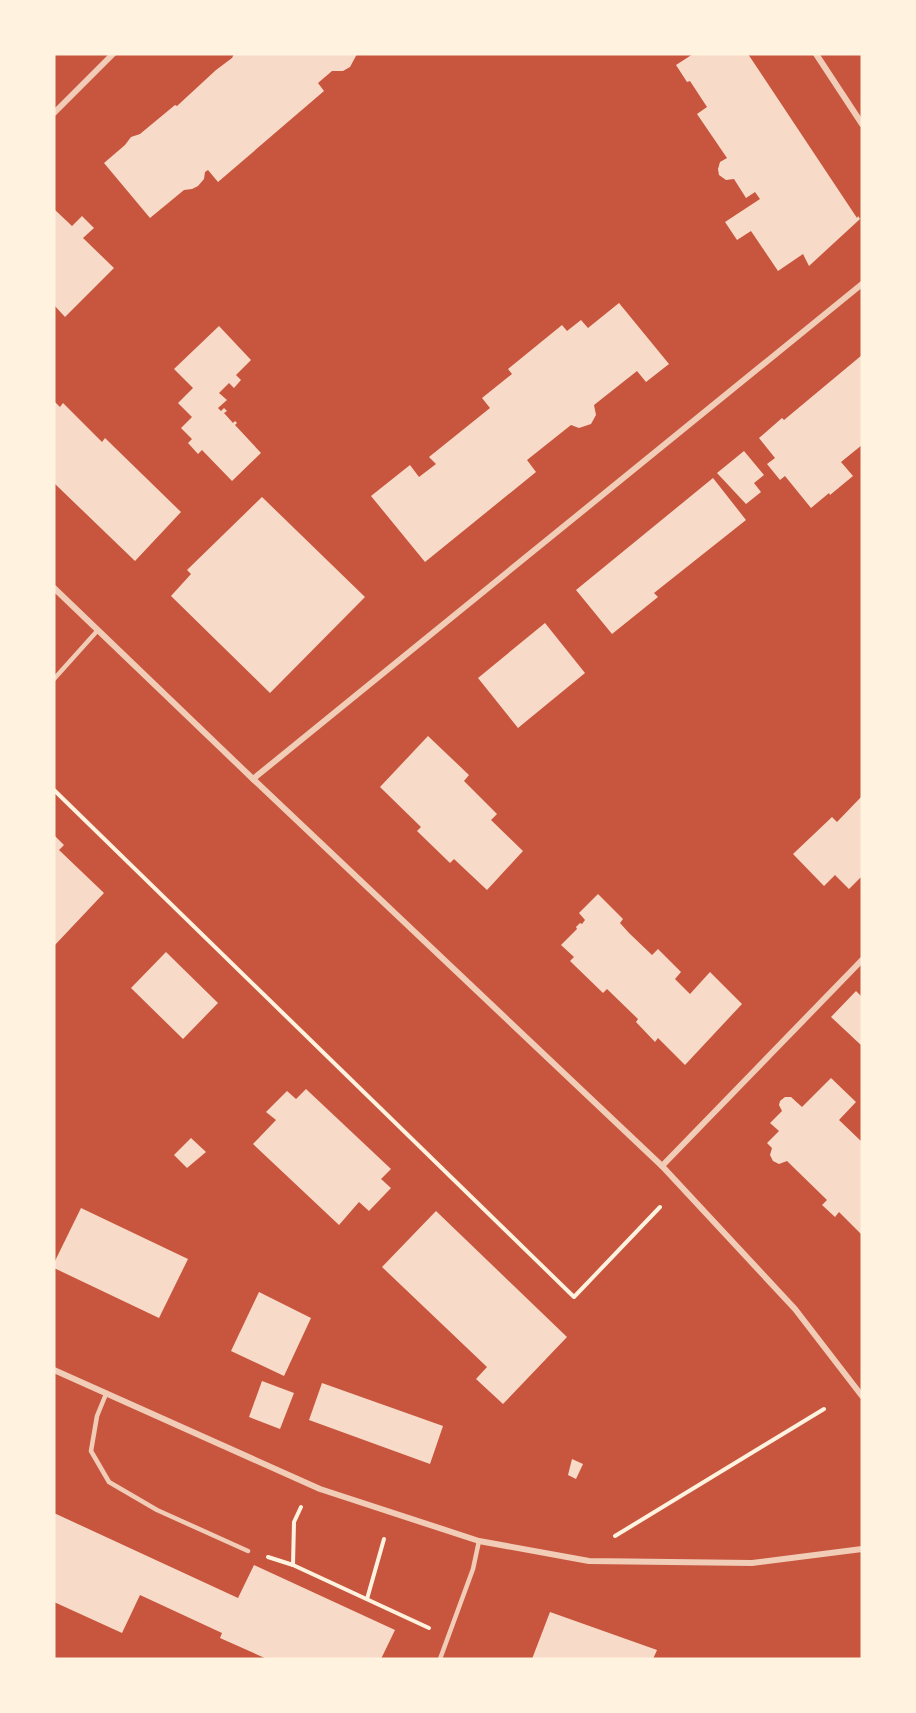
<svg xmlns="http://www.w3.org/2000/svg" width="916" height="1713" font-family="'Public Sans',sans-serif">
<style>
.building{fill:#f7dbc8}
.lines{fill:none;stroke-linecap:round;stroke-linejoin:round}
.path{stroke:#fff3e0;stroke-width:4}
.service{stroke:#f1ccb7;stroke-width:4.5}
.minor{stroke:#f1ccb7;stroke-width:6}
</style>
<rect width="100%" height="100%" fill="#c8553d"/>
<g class="building">
<path d="M 234,54 L 357,54 L 350,67 L 343,71 L 332,71 L 318,83 L 324,91 L 218,182 L 208,170 L 205,172 L 204,179 L 198,186 L 192,189 L 184,190 L 150,218 L 104,163 L 125,145 L 131,137 L 140,134 L 175,105 L 177,106 L 216,70 L 232,58 Z"/>
<path d="M 693,54 L 748,54 L 857,218 L 858,216 L 860,219 L 809,266 L 803,254 L 778,271 L 751,231 L 737,240 L 725,222 L 760,199 L 755,192 L 746,198 L 734,179 L 726,180 L 719,175 L 718,169 L 720,162 L 727,158 L 697,114 L 707,107 L 690,81 L 687,82 L 676,65 Z"/>
<path d="M 54,209 L 72,226 L 82,216 L 94,228 L 83,238 L 114,268 L 65,317 L 54,305 Z"/>
<path d="M 619,303 L 669,364 L 646,382 L 637,371 L 594,405 L 596,415 L 591,424 L 579,428 L 571,425 L 527,460 L 536,472 L 425,562 L 371,496 L 410,465 L 419,477 L 436,464 L 429,457 L 490,408 L 482,398 L 512,374 L 508,369 L 562,325 L 567,331 L 581,320 L 588,328 Z"/>
<path d="M 219,326 L 251,360 L 236,375 L 241,380 L 234,388 L 229,383 L 219,393 L 227,400 L 218,408 L 221,411 L 224,408 L 227,411 L 224,413 L 233,423 L 235,421 L 237,423 L 235,425 L 261,453 L 232,481 L 202,450 L 198,454 L 188,443 L 192,439 L 181,428 L 192,417 L 178,403 L 193,388 L 174,369 Z"/>
<path d="M 862,355 L 862,445 L 841,462 L 853,476 L 830,495 L 829,493 L 811,508 L 785,476 L 780,480 L 767,464 L 775,458 L 759,438 L 782,418 L 784,420 Z"/>
<path d="M 54,401 L 60,407 L 63,403 L 102,442 L 105,438 L 181,512 L 135,561 L 54,483 Z"/>
<path d="M 744,451 L 764,475 L 754,483 L 761,492 L 746,504 L 717,473 Z"/>
<path d="M 713,478 L 746,520 L 654,593 L 658,597 L 612,634 L 576,590 Z"/>
<path d="M 262,497 L 365,597 L 270,693 L 171,596 L 191,574 L 187,570 Z"/>
<path d="M 545,623 L 585,673 L 518,728 L 478,678 Z"/>
<path d="M 428,736 L 469,775 L 464,781 L 497,814 L 491,820 L 523,851 L 487,890 L 454,859 L 450,863 L 417,831 L 421,827 L 380,787 Z"/>
<path d="M 862,796 L 862,876 L 849,889 L 835,875 L 824,886 L 793,854 L 832,817 L 837,822 Z"/>
<path d="M 54,835 L 64,845 L 59,850 L 104,893 L 54,946 Z"/>
<path d="M 598,894 L 623,919 L 620,923 L 629,933 L 652,955 L 658,949 L 681,972 L 675,979 L 690,994 L 710,972 L 742,1004 L 685,1065 L 658,1038 L 655,1042 L 636,1022 L 638,1019 L 607,989 L 603,993 L 570,961 L 574,957 L 561,945 L 577,929 L 576,927 L 580,923 L 582,924 L 585,920 L 579,913 Z"/>
<path d="M 166,952 L 218,1003 L 183,1039 L 131,988 Z"/>
<path d="M 856,991 L 862,997 L 862,1046 L 831,1017 Z"/>
<path d="M 831,1078 L 856,1102 L 839,1120 L 862,1142 L 862,1235 L 839,1212 L 835,1217 L 822,1205 L 827,1200 L 787,1161 L 779,1164 L 773,1161 L 770,1155 L 772,1148 L 767,1143 L 779,1131 L 770,1123 L 782,1111 L 779,1105 L 780,1101 L 785,1097 L 791,1097 L 802,1107 Z"/>
<path d="M 306,1089 L 391,1169 L 381,1179 L 391,1188 L 369,1211 L 359,1202 L 339,1225 L 253,1144 L 276,1120 L 266,1112 L 287,1091 L 296,1099 Z"/>
<path d="M 191,1138 L 206,1152 L 187,1168 L 174,1155 Z"/>
<path d="M 81,1208 L 188,1259 L 159,1318 L 54,1268 L 54,1263 Z"/>
<path d="M 436,1211 L 567,1337 L 503,1404 L 476,1379 L 487,1367 L 382,1267 Z"/>
<path d="M 259,1292 L 311,1318 L 284,1376 L 231,1351 Z"/>
<path d="M 262,1381 L 294,1393 L 280,1429 L 249,1417 Z"/>
<path d="M 322,1383 L 443,1426 L 430,1464 L 309,1420 Z"/>
<path d="M 572,1459 L 583,1464 L 576,1479 L 568,1475 Z"/>
<path d="M 54,1513 L 238,1598 L 254,1565 L 395,1630 L 381,1659 L 267,1659 L 220,1638 L 222,1633 L 140,1595 L 122,1633 L 54,1602 Z"/>
<path d="M 550,1612 L 657,1650 L 653,1659 L 532,1659 Z"/>
</g>
<g class="lines">
<g class="path">
<path d="M 54,790 L 574,1297 L 660,1207"/>
<path d="M 615,1536 L 824,1409"/>
<path d="M 268,1557 L 293,1565 L 429,1628"/>
<path d="M 293,1565 L 294,1522 L 301,1507"/>
<path d="M 367,1599 L 384,1539"/>
</g>
<g class="service">
<path d="M 54,679 L 98,630"/>
<path d="M 106,1394 L 97,1416 L 91,1451 L 109,1482 L 157,1510 L 248,1551"/>
<path d="M 440,1659 L 473,1569 L 479,1541"/>
</g>
<g class="minor">
<path d="M 816,54 L 862,124"/>
<path d="M 54,113 L 113,54"/>
<path d="M 54,588 L 253,779 L 662,1166 L 795,1309 L 862,1396"/>
<path d="M 253,779 L 862,284"/>
<path d="M 662,1166 L 862,960"/>
<path d="M 54,1370 L 320,1489 L 479,1541 L 589,1561 L 752,1563 L 862,1549"/>
</g>
</g>
<rect width="916" height="1713" fill="none" stroke="#fff3e0" stroke-width="111"/>
</svg>
